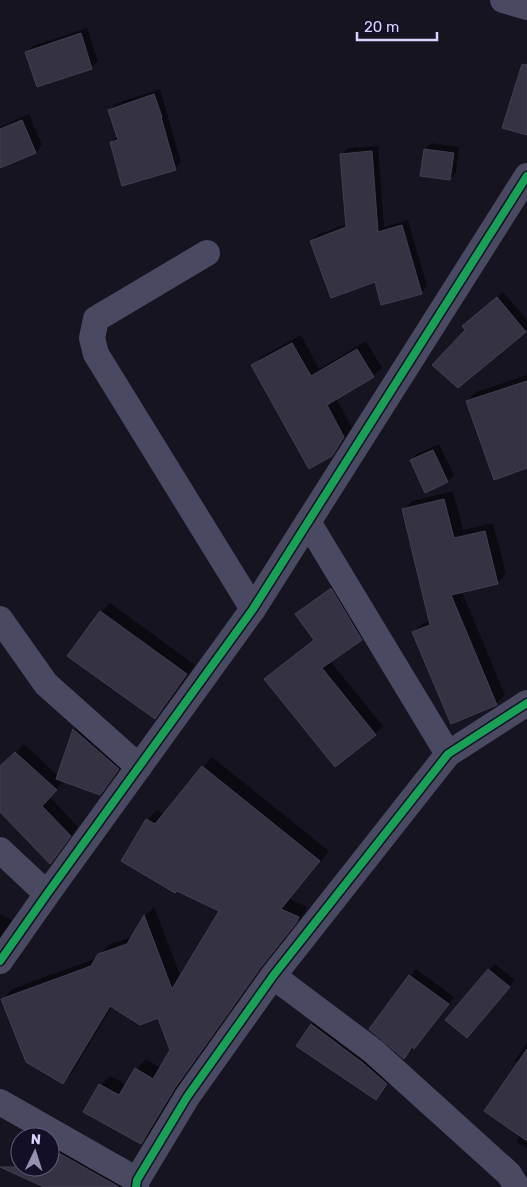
<svg xmlns="http://www.w3.org/2000/svg" width="527" height="1187" font-family="Rubik,sans-serif">
<style>
.shadow{fill:#0007}
.building{fill:#343243;stroke:#433f54}
.lines{fill:none;stroke-linecap:round;stroke-linejoin:round}
.street{stroke:#4a4962;stroke-width:26}
.cycleway-casing{stroke:#130f26;stroke-width:11}
.cycleway{stroke:#1a9f57;stroke-width:8}
</style>
<rect width="100%" height="100%" fill="#161421"/>
<g class="shadow">
<path d="M 87,28 L 98,61 L 92,67 L 37,85 L 26,52 L 33,46 Z"/>
<path d="M 160,89 L 181,162 L 175,169 L 111,142 L 118,136 L 109,111 L 115,104 Z"/>
<path d="M 29,114 L 42,145 L 36,152 L 0,167 L 0,127 Z"/>
<path d="M 431,143 L 459,147 L 456,173 L 449,179 L 425,149 Z"/>
<path d="M 378,146 L 384,227 L 408,220 L 427,286 L 421,292 L 375,280 L 311,241 L 317,235 L 347,224 L 342,154 L 348,148 Z"/>
<path d="M 503,292 L 527,320 L 527,329 L 525,331 L 467,330 L 470,320 Z"/>
<path d="M 301,335 L 319,369 L 366,341 L 382,368 L 373,376 L 336,398 L 352,428 L 340,446 L 331,455 L 253,365 L 261,357 Z"/>
<path d="M 527,375 L 527,467 L 467,401 L 476,392 Z"/>
<path d="M 439,444 L 454,475 L 448,481 L 426,491 L 411,460 L 417,454 Z"/>
<path d="M 453,491 L 463,530 L 493,523 L 506,574 L 497,583 L 462,592 L 505,695 L 496,704 L 414,632 L 423,623 L 431,620 L 403,510 L 412,501 Z"/>
<path d="M 339,581 L 369,631 L 361,639 L 330,661 L 383,726 L 375,734 L 266,679 L 315,639 L 297,614 L 305,606 Z"/>
<path d="M 110,603 L 195,665 L 164,708 L 155,717 L 69,655 L 101,612 Z"/>
<path d="M 83,721 L 127,760 L 109,784 L 100,793 L 64,781 L 49,796 L 78,827 L 58,854 L 50,862 L 0,810 L 0,770 L 24,744 L 58,776 L 74,729 Z"/>
<path d="M 212,757 L 329,851 L 290,899 L 307,907 L 305,912 L 270,956 L 184,1077 L 150,1133 L 141,1143 L 100,1085 L 110,1076 L 127,1085 L 136,1069 L 146,1059 L 161,1068 L 171,1050 L 159,1017 L 112,1006 L 72,1073 L 62,1083 L 3,999 L 12,989 L 97,958 L 109,945 L 133,936 L 145,916 L 154,907 L 181,977 L 221,911 L 123,860 L 147,820 L 157,810 L 164,814 Z"/>
<path d="M 0,914 L 12,920 L 0,937 Z"/>
<path d="M 495,964 L 515,980 L 473,1030 L 489,970 Z"/>
<path d="M 416,969 L 454,997 L 420,1041 L 404,1057 L 370,1029 Z"/>
<path d="M 321,1016 L 395,1074 L 384,1090 L 376,1099 L 298,1046 L 312,1024 Z"/>
<path d="M 527,1043 L 527,1148 L 516,1142 L 521,1135 L 519,1063 L 515,1060 Z"/>
<path d="M 50,1141 L 132,1187 L 47,1187 L 36,1167 L 50,1167 Z"/>
</g>
<g class="building">
<path d="M 81,33 L 92,69 L 37,87 L 25,52 Z"/>
<path d="M 522,64 L 527,65 L 527,135 L 502,128 Z"/>
<path d="M 154,94 L 162,117 L 161,117 L 176,170 L 122,186 L 110,142 L 118,140 L 108,110 Z"/>
<path d="M 22,120 L 36,153 L 0,168 L 0,129 Z"/>
<path d="M 424,149 L 454,153 L 450,180 L 420,176 Z"/>
<path d="M 372,151 L 378,232 L 402,225 L 422,294 L 381,305 L 375,282 L 331,298 L 310,241 L 346,227 L 340,154 Z"/>
<path d="M 497,297 L 526,332 L 458,388 L 432,365 L 465,330 L 462,326 Z"/>
<path d="M 292,343 L 311,376 L 357,349 L 374,377 L 327,405 L 344,437 L 332,456 L 309,469 L 251,365 Z"/>
<path d="M 527,381 L 527,468 L 494,480 L 466,401 Z"/>
<path d="M 433,450 L 448,482 L 425,493 L 410,460 Z"/>
<path d="M 444,499 L 454,538 L 485,531 L 498,584 L 451,595 L 497,705 L 451,724 L 412,632 L 430,625 L 402,509 Z"/>
<path d="M 331,588 L 362,640 L 322,668 L 376,735 L 335,767 L 264,679 L 314,640 L 295,614 Z"/>
<path d="M 100,611 L 187,674 L 155,719 L 67,656 Z"/>
<path d="M 73,729 L 119,769 L 100,795 L 56,779 Z"/>
<path d="M 15,752 L 57,790 L 42,806 L 71,836 L 50,864 L 0,812 L 0,766 Z"/>
<path d="M 202,766 L 320,861 L 281,909 L 299,917 L 296,923 L 261,967 L 175,1088 L 141,1144 L 83,1112 L 99,1084 L 119,1095 L 135,1068 L 153,1079 L 170,1050 L 158,1018 L 140,1025 L 110,1006 L 63,1084 L 26,1062 L 1,999 L 91,966 L 98,954 L 127,944 L 144,915 L 172,989 L 219,911 L 177,891 L 175,893 L 121,861 L 146,819 L 155,824 Z"/>
<path d="M 488,969 L 510,987 L 467,1038 L 445,1020 Z"/>
<path d="M 409,975 L 449,1004 L 414,1049 L 412,1047 L 404,1059 L 369,1029 Z"/>
<path d="M 311,1024 L 363,1063 L 387,1084 L 376,1100 L 296,1046 Z"/>
<path d="M 527,1049 L 527,1141 L 484,1111 Z"/>
<path d="M 50,1148 L 119,1187 L 44,1187 L 0,1167 L 50,1167 Z"/>
</g>
<g class="lines">
<g class="street">
<path d="M 503,0 L 527,7"/>
<path d="M 207,253 L 96,319 L 92,338 L 96,354 L 253,609"/>
<path d="M 308,522 L 448,754"/>
<path d="M 0,619 L 46,684 L 139,767"/>
<path d="M 0,850 L 47,894"/>
<path d="M 0,961 L 47,894 L 253,609 L 527,176"/>
<path d="M 273,976 L 373,1051 L 509,1174 L 517,1187"/>
<path d="M 0,1102 L 137,1180"/>
<path d="M 136,1187 L 137,1180 L 187,1097 L 273,976 L 448,754 L 527,703"/>
</g>
<g class="cycleway-casing">
<g id="cycleway">
<path d="M 0,961 L 47,894 L 253,609 L 527,176"/>
<path d="M 136,1187 L 137,1180 L 187,1097 L 273,976 L 448,754 L 527,703"/>
</g>
</g>
<use href="#cycleway" class="cycleway"/>
</g>
<g transform="translate(35 1152) rotate(4)"><circle r="24" fill="#130f26" stroke="#625e7d"/>
<path d="M0-4L9 19L0 12L-9 19Z" fill="#9591b1"/>
<text y="-8" font-size="14" font-weight="bold" text-anchor="middle" fill="#d9d4ff">N</text>
</g>
<path d="M357 32v8h80v-8" fill="none" stroke="#d9d4ff" stroke-width="2.5"/>
<text x="364" y="32" font-size="15" fill="#d9d4ff" stroke="#130f26" stroke-width="4" paint-order="stroke">20 m</text>
</svg>
